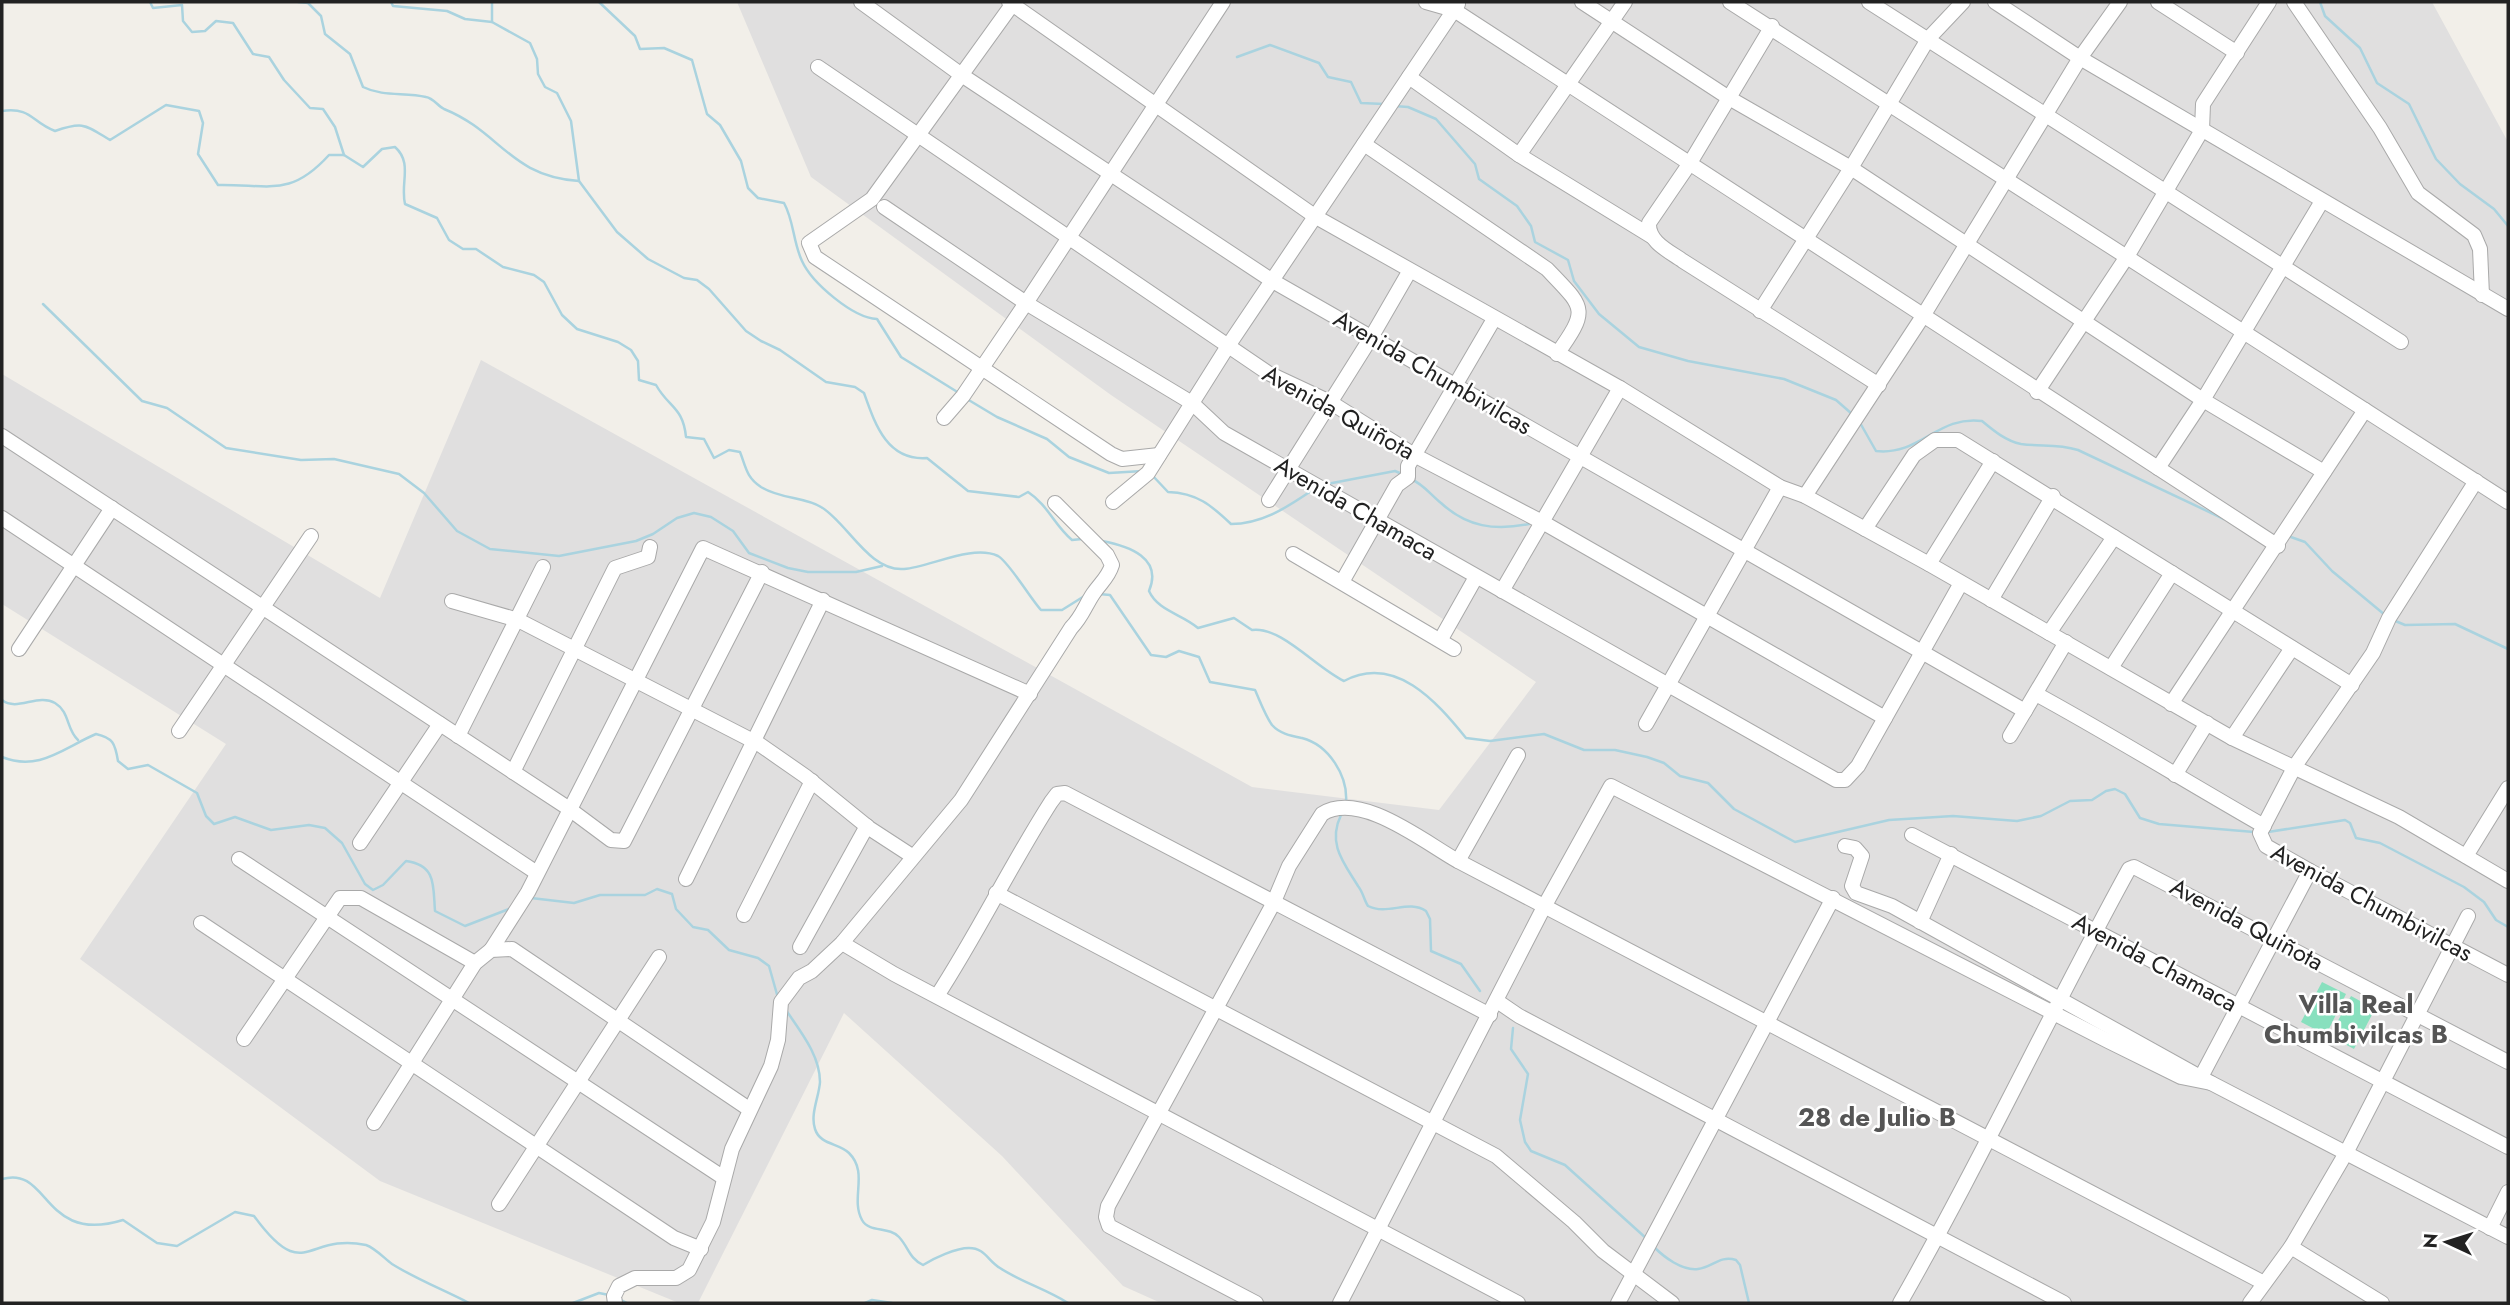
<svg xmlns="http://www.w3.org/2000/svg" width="2510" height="1305" font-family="Jost,sans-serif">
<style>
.residential{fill:#e0dfdf}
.pitch{fill:#88e0be}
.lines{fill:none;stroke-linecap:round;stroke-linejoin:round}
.stream{stroke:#aad3df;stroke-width:2.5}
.minor-casing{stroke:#a9a9a9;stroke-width:16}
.minor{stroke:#fff;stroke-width:14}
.labels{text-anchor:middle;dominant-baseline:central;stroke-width:5;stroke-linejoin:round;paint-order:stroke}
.street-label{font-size:24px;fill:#222;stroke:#fff}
.neighbourhood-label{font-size:26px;font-weight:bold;fill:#555;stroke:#fff}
</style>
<rect width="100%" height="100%" fill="#f2efe9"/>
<path class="residential" d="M 737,2 L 2432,2 L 2508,142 L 2508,1303 L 1161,1303 L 1123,1286 L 1002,1156 L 844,1013 L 698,1303 L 679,1303 L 380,1181 L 80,959 L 226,744 L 2,604 L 2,374 L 380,598 L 481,360 L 1252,787 L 1439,810 L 1536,682 L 1111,395 L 811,177 Z"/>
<g class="pitch">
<path d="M 2322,982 L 2346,994 L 2326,1035 L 2301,1022 Z"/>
<path d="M 2351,996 L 2375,1009 L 2354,1049 L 2330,1036 Z"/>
</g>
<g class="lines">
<g class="stream">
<path d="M 150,2 L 153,8 L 182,5 L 183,21 L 192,32 L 205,31 L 216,21 L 233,23 L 253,54 L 269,57 L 284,80 L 310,108 L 323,109 L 335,127 L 344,155"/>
<path d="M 298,2 L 308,3 L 321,16 L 325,34 L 350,54 L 363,87 C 383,97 405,92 426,97 C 433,98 438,106 444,109 C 501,132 509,176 579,181"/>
<path d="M 391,2 L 393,6 L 447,11 L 465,19 L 492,22 L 530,43 L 537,59 L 538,74 L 545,87 L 557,93 L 571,121 L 579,181 L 617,232 L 648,259 L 684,278 L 697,280 L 709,289 L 746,331 L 761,341 L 780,350 L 826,382 L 855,387 L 864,393 C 875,424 887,461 927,458 L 968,491 L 1019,497 L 1028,492 C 1048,505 1054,525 1072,540 L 1082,539"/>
<path d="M 599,2 L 635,36 L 640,49 L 664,48 L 692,60 L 707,114 L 720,125 L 741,161 L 748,188 L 758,198 L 784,203 C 794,221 793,242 802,261 C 812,283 853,318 877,319 L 901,357 L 959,393"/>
<path d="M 2320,2 L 2325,16 L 2360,48 L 2377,83 L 2409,104 L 2436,159 L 2460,184 L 2494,209 L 2508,226"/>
<path d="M 492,22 L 492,2"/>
<path d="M 1237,57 L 1270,45 L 1319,63 L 1328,77 L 1351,82 L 1361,103 L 1384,104"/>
<path d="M 1394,106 L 1408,107 L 1436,119 L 1475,164 L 1479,179 L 1517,206 L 1531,226 L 1535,242 L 1568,260 L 1574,281 L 1599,314 L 1639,347 L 1688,361 L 1784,379 L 1836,400 L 1852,414"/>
<path d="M 2,111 C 32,107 31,122 55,131 C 84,121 85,125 110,140 L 166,105 L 199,111 L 203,123 L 198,154 L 218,185 C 269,184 290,198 329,155 L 344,155 L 363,167 L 382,149 L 395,147 C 413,163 400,183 405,204 L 437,218 L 449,240 L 463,249 L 476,249 L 503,267 L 534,275 L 544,282 L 562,315 L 577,329 L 618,342 L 631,350 L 638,361 L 639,380 L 656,385 C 669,408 683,407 686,437 L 704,439 L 714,458 L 729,450 L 740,452 C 746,467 746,477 761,487 C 780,499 805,497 821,507 C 847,522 869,572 904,569 C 930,567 972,544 998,556 C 1009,562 1030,598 1041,610 L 1062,610 L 1086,595"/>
<path d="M 43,304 L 142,401 L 167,408 L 226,448 L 301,460 L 334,459 L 399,474 L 424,493 L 457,531 L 490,549 L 559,556 L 636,541 L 653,534 L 677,518 L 694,513 L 711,517 L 733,531 L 749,553 L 788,568 L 808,572 L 856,572 L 882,566"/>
<path d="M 967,399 L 997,417 L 1047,439 L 1069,457 L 1109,473 L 1143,471"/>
<path d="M 1859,421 L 1876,451 C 1920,456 1938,415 1982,421 C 1994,431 2006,441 2021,444 C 2042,447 2056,443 2078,450 L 2224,519"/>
<path d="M 1152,475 L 1168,492 C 1197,493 1211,505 1231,524 C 1263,524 1289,506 1314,489"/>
<path d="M 1411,479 C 1423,484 1431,495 1441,503 C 1467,527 1495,531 1529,524"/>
<path d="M 1327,484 L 1395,471 L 1402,474"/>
<path d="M 2288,536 L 2305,542 L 2332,571 L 2385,615"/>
<path d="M 1102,541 C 1129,546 1163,558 1149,591 C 1158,611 1182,614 1198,628 L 1234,618 L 1252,630 C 1281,626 1315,667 1344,681 C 1395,654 1436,701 1466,738 L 1490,741 L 1544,734 L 1584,750 L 1615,750 L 1647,757 L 1664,763 L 1680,776 L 1708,783 L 1734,809 L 1795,842 L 1889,820 L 1953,816 L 2017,821 L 2041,816 L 2070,801 L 2092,800 L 2106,791 L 2115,789 L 2125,794 L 2140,818 L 2159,824 L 2254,832"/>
<path d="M 1099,594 L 1110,595 L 1151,655 L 1166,657 L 1179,651 L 1199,657 L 1210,682 L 1255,690 C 1260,701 1265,715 1272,725 C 1280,734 1292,736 1302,738 C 1329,745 1348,776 1346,802"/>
<path d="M 2393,620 L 2405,625 L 2455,624 L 2508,649"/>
<path d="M 2,700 C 17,712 38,693 55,703 C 70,712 66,729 78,740"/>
<path d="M 2,757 C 39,772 63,748 96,734 C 113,738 115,743 118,761 L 128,769 L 148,765 L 197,793 L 206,816 L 214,824 L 235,817 L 271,830 L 309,825 L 325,828 L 342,843 L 365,884 L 373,890 L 383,885 L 406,861 C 437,865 433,887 435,911 L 465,926 L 509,909"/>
<path d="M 1341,815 C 1327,844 1344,863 1358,886 C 1363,892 1364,900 1368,906 C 1388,916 1408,899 1426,911 L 1430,919 L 1431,951 L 1461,964 L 1480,991"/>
<path d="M 2268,832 L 2345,820 L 2350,823 L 2356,838 L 2380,843 L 2464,887 L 2484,902 L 2496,920 L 2508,927"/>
<path d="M 531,898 L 574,903 L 600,895 L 645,895 L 657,889 L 672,894 L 676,909 L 693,927 L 708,930 L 729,950 L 758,958 L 769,966 L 778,998"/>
<path d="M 786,1010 C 800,1031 820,1055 820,1082 C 819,1097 810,1114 815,1129 C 820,1145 839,1143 849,1153 C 869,1173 850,1198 862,1220 C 869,1233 889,1226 899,1237 C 909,1248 909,1258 923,1265 C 934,1258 956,1248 969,1248 C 985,1248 988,1261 1000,1268 C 1021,1282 1046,1289 1068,1303"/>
<path d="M 1513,1028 L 1511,1049 L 1528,1074 L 1520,1120 L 1525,1142 L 1531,1151 L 1565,1165 L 1647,1239"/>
<path d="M 2,1179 C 50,1165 42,1245 123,1220 L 157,1243 L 177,1246 L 235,1212 L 254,1216 C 305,1286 306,1232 366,1245 C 375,1248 384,1258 392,1264 C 416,1279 444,1290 469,1303"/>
<path d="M 1654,1247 C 1664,1257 1682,1271 1698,1269 C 1713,1267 1720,1255 1736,1260 L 1740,1265 L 1749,1303"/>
<path d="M 619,1299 L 627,1303"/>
<path d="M 573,1303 L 599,1293 L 609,1295"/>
<path d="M 865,1303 L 872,1300 L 892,1303"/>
</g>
<g class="minor-casing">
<g id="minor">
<path d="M 861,2 L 963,76 L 1271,280 L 2025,711"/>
<path d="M 1009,2 L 1316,217 L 1620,388 L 1780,487 L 1805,496 L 1929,564 L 2232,738 L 2399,817 L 2508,881"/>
<path d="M 1014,2 L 872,199 L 809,243 L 815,257 L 1111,454 L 1122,459 L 1159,455"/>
<path d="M 1426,2 L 1454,10 L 2278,546"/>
<path d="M 1582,2 L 1729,98 L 1851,168 L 2203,400 L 2324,472"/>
<path d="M 1730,2 L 2508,502"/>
<path d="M 1869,2 L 2401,342"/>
<path d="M 1995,2 L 2080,58 L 2508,309"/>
<path d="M 2158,2 L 2237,53"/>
<path d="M 2294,2 L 2380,128 L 2418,193 L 2474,235 L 2480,249 L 2482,295"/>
<path d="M 1772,26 L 1690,163 L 1649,223 C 1648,242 1669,251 1683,261 L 1879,385"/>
<path d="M 818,67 L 1268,373 L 1330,402 L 1414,455 L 1544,523 L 1885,718"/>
<path d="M 1409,77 L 1519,155 L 1651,236"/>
<path d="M 1364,144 L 1547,269 C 1584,308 1590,308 1557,354"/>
<path d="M 1519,155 L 1625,2"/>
<path d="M 884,207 L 1026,303 L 1192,403 L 1224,433 L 1836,780 L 1845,780 L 1858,766 L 1961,583"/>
<path d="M 1760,311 L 1851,168 L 1928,39 L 1963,2"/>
<path d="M 2037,392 L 2128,255 L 2202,130 L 2203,104 L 2269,2"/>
<path d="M 944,418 L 963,396 L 1026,303 L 1223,2"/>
<path d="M 2,436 L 568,808 L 611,840 L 624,841 L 762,572"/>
<path d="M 2158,468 L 2203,400 L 2322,201"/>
<path d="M 2476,481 L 2389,618 L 2373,653 L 2295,766 L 2260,833 L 2266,846 L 2310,871 L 2508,975"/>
<path d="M 1805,496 L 1923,316 L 2080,58 L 2120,2"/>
<path d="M 1269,500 L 1372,336 L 1409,272"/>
<path d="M 1113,502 L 1148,473 L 1228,346 L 1458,4"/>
<path d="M 2,518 L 537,873"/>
<path d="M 1865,529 L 1914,455 L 1935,440 L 1958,440 L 2352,685"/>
<path d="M 1293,554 L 1454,649"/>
<path d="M 1929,564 L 1993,461"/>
<path d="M 1342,582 L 1397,485 L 1408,477 L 1408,466 L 1494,319"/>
<path d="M 1502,591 L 1620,388"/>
<path d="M 1991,600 L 2053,496"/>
<path d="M 452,601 L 518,620 L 759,744 L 805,776 L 869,828 L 912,856"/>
<path d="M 2049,633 L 2114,537"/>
<path d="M 1441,639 L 1476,577"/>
<path d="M 19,649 L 112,508"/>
<path d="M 2111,668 L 2172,573"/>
<path d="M 2036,694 C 2113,736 2187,782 2264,826"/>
<path d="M 2171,704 L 2365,410"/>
<path d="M 1646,724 L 1780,487"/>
<path d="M 179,731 L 311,536"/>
<path d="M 458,736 L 543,567"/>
<path d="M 2010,736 L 2066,642"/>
<path d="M 2232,738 L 2292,648"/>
<path d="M 513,772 L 615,568 L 648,557 L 650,547"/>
<path d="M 2175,775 L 2207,723"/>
<path d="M 1912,835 L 2508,1147"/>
<path d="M 360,843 L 440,724"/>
<path d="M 1845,846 L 1855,848 L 1862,856 L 1852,886 L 1856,893 L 1892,906 L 2211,1083 L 2508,1237"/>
<path d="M 2466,856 L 2508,788"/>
<path d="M 239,859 L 724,1178"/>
<path d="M 1458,861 L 1518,755"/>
<path d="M 686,879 L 823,600"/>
<path d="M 996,893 L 1496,1156 L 1574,1222 L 1603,1251 L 1672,1303"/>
<path d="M 744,915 L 812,781"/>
<path d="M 1920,922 L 1951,854"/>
<path d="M 201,923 L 674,1238 L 701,1249"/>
<path d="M 842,943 L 894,974 L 1518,1303"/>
<path d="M 800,947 L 867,826"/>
<path d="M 491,950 L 528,892 L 703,548 L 1030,694"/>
<path d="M 937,996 C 978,933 1010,866 1051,802 L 1057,794 L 1065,793 L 1490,1015"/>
<path d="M 1497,1001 L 1519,1016 L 2064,1303"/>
<path d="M 244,1039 L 340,898 L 361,898 L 475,963"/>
<path d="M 2201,1077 L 2310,871"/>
<path d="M 374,1123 L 475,963 L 491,950 L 512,949 L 749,1109"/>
<path d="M 499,1204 L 659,957"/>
<path d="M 2490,1228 L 2508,1192"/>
<path d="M 2291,1247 L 2382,1303"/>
<path d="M 615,1303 L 614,1296 L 619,1286 L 635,1278 L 676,1278 L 689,1270 L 713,1222 L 732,1149 L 771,1066 L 778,1040 L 781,1002 L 799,978 L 812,971 L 842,943 L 961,800 L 1071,628 C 1082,617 1085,606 1093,594 C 1101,582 1108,578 1112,565 L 1107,555 L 1055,503"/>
<path d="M 1256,1303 L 1109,1226 L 1106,1217 L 1108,1206 L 1273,904 L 1289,866 L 1322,814 C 1360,790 1424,842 1458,861 L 2264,1283"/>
<path d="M 1340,1303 L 1545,905 L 1611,786 L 2108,1041 L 2181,1077 L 2211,1083"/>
<path d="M 1618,1303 L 1833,898"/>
<path d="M 1900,1303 C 1981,1161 2050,1013 2129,869 L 2134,867 L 2508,1062"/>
<path d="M 2250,1303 L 2291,1247 L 2346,1153 L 2468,916"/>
</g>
</g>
<use href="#minor" class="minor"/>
</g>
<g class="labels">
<g class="street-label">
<text transform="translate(1433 372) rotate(30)">Avenida Chumbivilcas</text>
<text transform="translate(1339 412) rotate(29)">Avenida Quiñota</text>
<text transform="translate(1356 508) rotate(30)">Avenida Chamaca</text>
<text transform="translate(2372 902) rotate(28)">Avenida Chumbivilcas</text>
<text transform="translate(2247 924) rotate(28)">Avenida Quiñota</text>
<text transform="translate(2155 962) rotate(28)">Avenida Chamaca</text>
</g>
<g class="neighbourhood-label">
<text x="2356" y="1004">Villa Real<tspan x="2356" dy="30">Chumbivilcas B</tspan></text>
<text x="1877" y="1117">28 de Julio B</text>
</g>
</g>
<rect width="2510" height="1305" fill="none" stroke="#222222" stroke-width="7"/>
<g transform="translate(2447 1242) rotate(274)" stroke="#ffffff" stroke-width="5" paint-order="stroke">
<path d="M0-5L12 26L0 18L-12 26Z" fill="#222222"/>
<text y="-10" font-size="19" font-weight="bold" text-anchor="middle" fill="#222222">N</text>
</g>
</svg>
